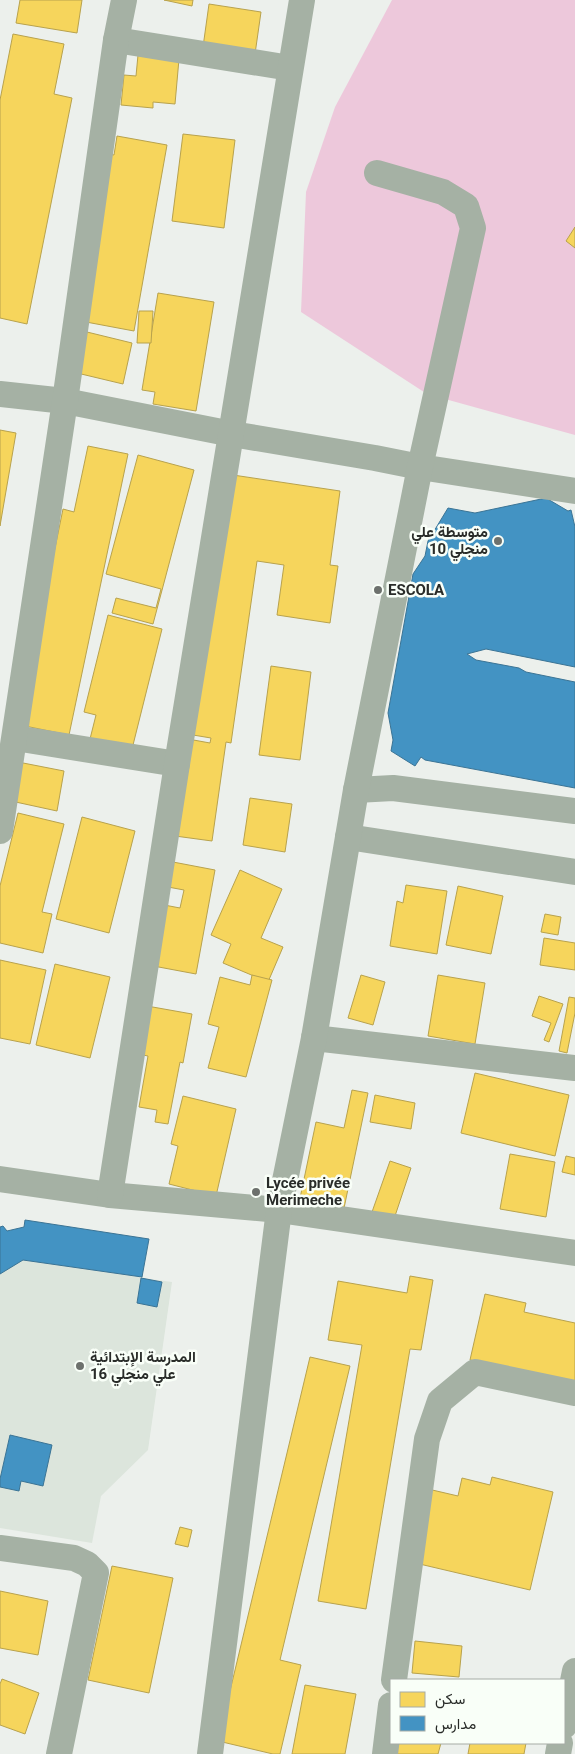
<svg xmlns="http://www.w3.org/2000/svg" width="575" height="1754" font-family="Roboto,Vazirmatn,sans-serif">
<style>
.built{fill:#dce5dc}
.green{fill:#edc8db}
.homes{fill:#f6d55c;stroke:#b8a24d}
.schools{fill:#4393c3;stroke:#3b7495}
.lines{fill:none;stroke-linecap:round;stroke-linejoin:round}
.minor{stroke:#a5b1a4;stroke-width:26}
.poi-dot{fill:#6d716d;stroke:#f9fff8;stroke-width:2}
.labels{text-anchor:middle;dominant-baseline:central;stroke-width:5;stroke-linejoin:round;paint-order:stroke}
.poi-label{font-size:15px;font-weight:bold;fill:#292c29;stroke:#f9fff8;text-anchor:start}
</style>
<rect width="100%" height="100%" fill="#ecf0ec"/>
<path class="built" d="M 0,1239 L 143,1253 L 143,1278 L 172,1282 L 148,1450 L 101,1496 L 92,1543 L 0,1528 Z"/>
<path class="green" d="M 392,0 L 575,0 L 575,435 L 427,394 L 301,312 L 306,192 L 335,107 Z"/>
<g class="homes">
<path d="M 20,0 L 82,0 L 77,33 L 16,23 Z"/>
<path d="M 164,0 L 193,0 L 192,6 Z"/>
<path d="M 209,4 L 261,12 L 255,54 L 203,47 Z"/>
<path d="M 13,34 L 64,44 L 54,94 L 72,98 L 27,324 L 0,318 L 0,100 Z"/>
<path d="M 138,55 L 179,59 L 175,104 L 153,102 L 153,108 L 121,105 L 124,75 L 136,76 Z"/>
<path d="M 183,134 L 235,140 L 224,228 L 172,221 Z"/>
<path d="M 117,136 L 167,145 L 134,331 L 86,322 L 109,154 L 114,155 Z"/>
<path d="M 575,227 L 575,248 L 566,241 Z"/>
<path d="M 158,293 L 214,302 L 196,411 L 153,404 L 155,392 L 142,390 Z"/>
<path d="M 139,311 L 153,311 L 151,343 L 137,343 Z"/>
<path d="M 87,332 L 132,343 L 123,384 L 77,373 Z"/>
<path d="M 0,430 L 16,433 L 0,526 Z"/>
<path d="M 88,446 L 128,454 L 69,735 L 25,726 L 31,665 L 63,509 L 74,512 Z"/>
<path d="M 138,455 L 194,470 L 153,624 L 112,613 L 116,598 L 156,608 L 161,589 L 106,574 Z"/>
<path d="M 233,475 L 340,491 L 330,565 L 338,566 L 330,623 L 277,615 L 284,565 L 257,561 L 231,743 L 226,742 L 212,841 L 175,836 L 188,739 L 210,743 L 211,738 L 187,734 Z"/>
<path d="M 108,615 L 162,629 L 132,749 L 90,739 L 96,715 L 84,712 Z"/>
<path d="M 271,666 L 311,672 L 300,760 L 259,755 Z"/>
<path d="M 18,762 L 64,771 L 57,811 L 11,801 Z"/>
<path d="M 250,798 L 292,804 L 285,852 L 243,845 Z"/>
<path d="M 18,813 L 64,824 L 42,912 L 52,914 L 43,953 L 0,943 L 0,886 Z"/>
<path d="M 82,817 L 135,831 L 109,933 L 56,919 Z"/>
<path d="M 173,862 L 215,870 L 196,974 L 148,965 L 159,904 L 180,908 L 184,890 L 168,887 Z"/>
<path d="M 240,870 L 282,889 L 261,938 L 283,947 L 268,982 L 223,963 L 231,944 L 211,935 Z"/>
<path d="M 406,885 L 447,891 L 437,954 L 390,946 L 397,901 L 403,903 Z"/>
<path d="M 458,886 L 503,896 L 491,954 L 446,945 Z"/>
<path d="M 545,914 L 561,917 L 558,935 L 541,932 Z"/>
<path d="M 544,938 L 575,943 L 575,970 L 540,965 Z"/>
<path d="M 0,960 L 46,970 L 30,1044 L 0,1038 Z"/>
<path d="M 55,964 L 110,977 L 90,1058 L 36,1045 Z"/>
<path d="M 252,975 L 272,980 L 246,1077 L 208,1068 L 219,1027 L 208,1024 L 220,977 L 250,985 Z"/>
<path d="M 361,975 L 385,982 L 373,1025 L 348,1018 Z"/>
<path d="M 438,975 L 485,983 L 475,1044 L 428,1036 Z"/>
<path d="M 539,996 L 563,1004 L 549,1042 L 544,1040 L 551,1023 L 532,1016 Z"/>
<path d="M 569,997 L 575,998 L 575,1013 L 567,1053 L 559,1051 Z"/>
<path d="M 147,1006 L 192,1014 L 183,1063 L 180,1062 L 168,1124 L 155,1122 L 157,1110 L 139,1107 L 148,1056 L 138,1054 Z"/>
<path d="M 475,1073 L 569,1095 L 555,1156 L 461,1133 Z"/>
<path d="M 352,1090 L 368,1093 L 343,1213 L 299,1203 L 316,1122 L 344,1128 Z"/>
<path d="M 375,1095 L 415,1103 L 411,1129 L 370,1122 Z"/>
<path d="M 183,1096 L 236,1109 L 216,1196 L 169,1184 L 178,1146 L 171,1144 Z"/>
<path d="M 510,1154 L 555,1162 L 546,1217 L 500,1209 Z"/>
<path d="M 566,1156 L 575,1158 L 575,1175 L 562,1172 Z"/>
<path d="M 390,1161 L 411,1168 L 394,1219 L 372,1212 Z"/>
<path d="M 410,1276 L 433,1280 L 421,1350 L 410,1349 L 366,1609 L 318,1601 L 362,1345 L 328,1340 L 338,1281 L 407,1293 Z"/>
<path d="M 485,1294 L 526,1303 L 524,1312 L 575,1323 L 575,1383 L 470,1360 Z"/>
<path d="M 310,1357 L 350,1366 L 280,1660 L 301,1665 L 280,1754 L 273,1754 L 218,1741 Z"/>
<path d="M 492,1477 L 553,1492 L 530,1590 L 411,1562 L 428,1489 L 458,1496 L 462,1478 L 490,1485 Z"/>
<path d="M 180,1527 L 192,1530 L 188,1547 L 175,1544 Z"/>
<path d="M 112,1566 L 173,1578 L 149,1693 L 88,1680 Z"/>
<path d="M 0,1591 L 48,1601 L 38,1655 L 0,1648 Z"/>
<path d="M 415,1641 L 462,1646 L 459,1677 L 412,1673 Z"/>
<path d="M 2,1679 L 39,1693 L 25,1734 L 0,1725 L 0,1684 Z"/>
<path d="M 305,1685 L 356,1694 L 345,1754 L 292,1754 Z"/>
<path d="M 392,1743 L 441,1743 L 438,1754 L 390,1754 Z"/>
<path d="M 470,1743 L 526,1743 L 524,1754 L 468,1754 Z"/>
</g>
<g class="schools">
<path d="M 546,498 L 568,511 L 571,510 L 575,527 L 575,667 L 486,649 L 467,654 L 476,660 L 519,668 L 526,672 L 575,682 L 575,788 L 425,760 L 421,757 L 415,766 L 391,751 L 393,740 L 388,713 L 413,574 L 425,556 L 428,541 L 448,508 L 475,513 Z"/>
<path d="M 25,1220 L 149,1239 L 142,1277 L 23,1260 L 0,1274 L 0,1227 L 3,1226 L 7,1231 L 24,1227 Z"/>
<path d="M 141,1278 L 162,1282 L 157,1307 L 137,1303 Z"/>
<path d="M 10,1435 L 52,1445 L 43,1486 L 21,1481 L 19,1491 L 0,1487 L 0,1479 Z"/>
</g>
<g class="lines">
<g class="minor">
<path d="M 116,40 L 290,68"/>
<path d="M 0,394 L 65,401 L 232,434 L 375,458 L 420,467 L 575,491"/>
<path d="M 15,738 L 177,764"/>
<path d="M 356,790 L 393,788 L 575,811"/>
<path d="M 0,831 L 65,401 L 116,40 L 124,0"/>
<path d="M 348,837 L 575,872"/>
<path d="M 314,1038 L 575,1068"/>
<path d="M 0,1179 L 110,1195 L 279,1210 L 575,1253"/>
<path d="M 110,1195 L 177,764 L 302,0"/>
<path d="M 0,1548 L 74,1558 L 87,1564 L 96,1573 L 59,1754"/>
<path d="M 394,1680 L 427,1439 L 440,1401 L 475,1372 L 575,1393"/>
<path d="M 564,1726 L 575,1671"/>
<path d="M 210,1754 L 279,1210 L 314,1038 L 356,790 L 420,467 L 473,228 L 466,206 L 443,192 L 377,173"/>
<path d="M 385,1754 L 391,1705"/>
<path d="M 558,1754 L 560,1743"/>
</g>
</g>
<g class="poi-dot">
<circle cx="498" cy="541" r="5"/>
<circle cx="378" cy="590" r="5"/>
<circle cx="256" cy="1192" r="5"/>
<circle cx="80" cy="1366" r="5"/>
</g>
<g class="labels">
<g class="poi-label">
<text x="488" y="532" text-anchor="end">متوسطة علي<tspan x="488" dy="17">منجلي 10</tspan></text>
<text x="388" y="590">ESCOLA</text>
<text x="266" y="1183">Lycée privée<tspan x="266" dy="17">Merimeche</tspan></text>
<text x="90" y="1357">المدرسة الإبتدائية<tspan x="90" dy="17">علي منجلي 16</tspan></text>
</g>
</g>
<rect x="390" y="1679" width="175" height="65" fill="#f9fff8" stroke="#a6aba5"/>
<rect x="400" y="1692" width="25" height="15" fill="#f6d55c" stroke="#a6aba5"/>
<text x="435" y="1704" font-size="15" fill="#292c29">سكن</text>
<rect x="400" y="1716" width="25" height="15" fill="#4393c3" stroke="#a6aba5"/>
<text x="435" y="1729" font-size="15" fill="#292c29">مدارس</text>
</svg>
